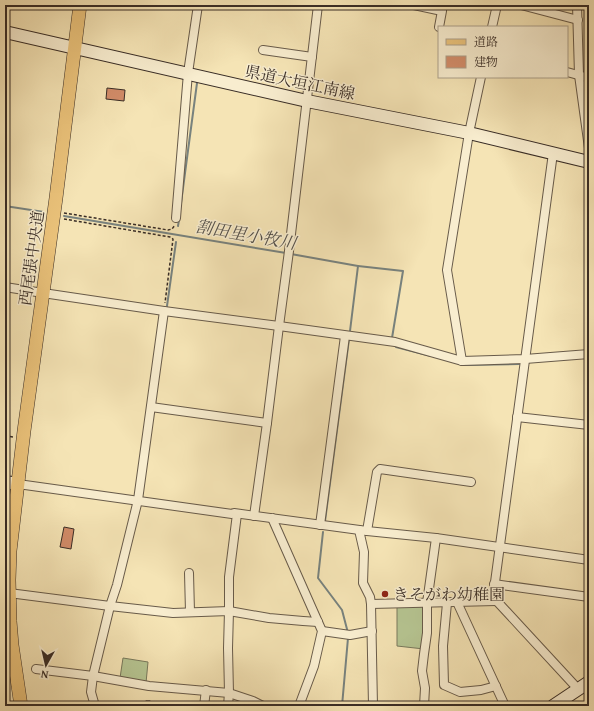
<svg xmlns="http://www.w3.org/2000/svg" width="594" height="711" font-family="'Gentium Book Plus','Noto Serif JP',serif">
<style>
.green{fill:#b6c592;stroke:#78795c}
.lines{fill:none;stroke-linecap:round;stroke-linejoin:round}
.stream{stroke:#78827e;stroke-width:2}
.building{fill:#d28c69;stroke:#392d26}
.street-casing{stroke:#685b4a;stroke-width:10}
.secondary-casing{stroke:#392d26;stroke-width:14}
.primary-casing{stroke:#392d26;stroke-width:14}
.path{stroke:#392d26;stroke-width:1.5;stroke-dasharray:3 2;stroke-linecap:butt}
.street{stroke:#f8edcf;stroke-width:8}
.secondary{stroke:#f8edcf;stroke-width:12}
.primary{stroke:#eac27a;stroke-width:13}
.poi-dot{fill:#8f2418;stroke:#f8edcf;stroke-width:1.5}
.labels{text-anchor:middle;dominant-baseline:central;stroke-width:3;stroke-linejoin:round;paint-order:stroke}
.street-label{font-size:16px;fill:#392d26;stroke:#f8edcf}
.poi-label{font-size:16px;fill:#392d26;stroke:#f8edcf;text-anchor:start}
.water-label{font-size:17px;font-style:italic;fill:#53504b;stroke:#f8edcf}
</style>
<rect width="100%" height="100%" fill="#f5e4b5"/>
<filter id="stains"><feTurbulence type="fractalNoise" baseFrequency=".005" numOctaves="4"/><feColorMatrix values="0 0 0 0 .2 0 0 0 0 .09 0 0 0 0 .02 0 0 0 .5 -.17"/></filter>
<radialGradient id="worn" r=".72"><stop offset=".6" stop-color="#630" stop-opacity="0"/><stop offset="1" stop-color="#630" stop-opacity=".3"/></radialGradient>
<g class="green">
<path d="M 427,603 L 424,649 L 397,646 L 397,604 Z"/>
<path d="M 123,658 L 148,662 L 146,683 L 120,678 Z"/>
</g>
<g class="lines">
<g class="stream">
<path d="M 181,203 L 197,83"/>
<path d="M 5,206 L 44,212"/>
<path d="M 64,216 L 286,253"/>
<path d="M 178,226 L 179,220"/>
<path d="M 291,254 L 358,266 L 350,331"/>
<path d="M 358,266 L 403,271 L 392,338"/>
<path d="M 167,306 L 176,242"/>
<path d="M 396,347 L 431,356"/>
<path d="M 461,364 L 464,365 L 519,364"/>
<path d="M 325,521 L 349,339"/>
<path d="M 323,532 L 318,578 L 342,610 L 348,633"/>
<path d="M 342,706 L 348,638"/>
</g>
</g>
<g class="building">
<path d="M 107,88 L 125,90 L 124,101 L 106,99 Z"/>
<path d="M 64,527 L 74,529 L 71,549 L 60,547 Z"/>
</g>
<g class="lines">
<g class="street-casing">
<g id="street">
<path d="M 414,5 L 442,11 L 439,27"/>
<path d="M 521,5 L 578,20"/>
<path d="M 577,5 L 579,75 L 589,148"/>
<path d="M 492,27 L 497,5"/>
<path d="M 263,50 L 312,57"/>
<path d="M 567,72 L 589,78"/>
<path d="M 553,153 L 493,597 L 578,689"/>
<path d="M 176,218 L 188,73 L 198,5"/>
<path d="M 5,287 L 43,293 L 164,311 L 279,326 L 395,342 L 462,361 L 525,359 L 589,354"/>
<path d="M 462,361 L 447,270 L 469,133 L 481,77"/>
<path d="M 151,407 L 267,423"/>
<path d="M 517,417 L 589,425"/>
<path d="M 18,484 L 232,514 L 234,513 L 367,531 L 436,538 L 589,560"/>
<path d="M 254,516 L 267,423 L 279,326 L 289,251 L 318,5"/>
<path d="M 272,518 L 322,631 L 314,666 L 299,706"/>
<path d="M 320,525 L 345,336"/>
<path d="M 359,530 L 364,552 L 363,583 L 370,597 L 371,604 L 373,706"/>
<path d="M 367,531 L 377,472 L 380,469 L 471,482"/>
<path d="M 189,573 L 190,612"/>
<path d="M 494,584 L 589,597"/>
<path d="M 9,593 L 110,606 L 173,613 L 229,611 L 269,618 L 303,621 L 318,622"/>
<path d="M 457,602 L 505,706"/>
<path d="M 447,603 L 443,646 L 444,685 L 460,692 L 481,690 L 496,686"/>
<path d="M 371,604 L 496,601"/>
<path d="M 322,631 L 350,635 L 372,631"/>
<path d="M 36,669 L 93,676 L 149,686 L 229,693 L 253,701 L 263,706"/>
<path d="M 148,705 L 149,706"/>
<path d="M 95,706 L 91,692 L 93,676 L 110,606 L 117,585 L 138,500 L 164,311"/>
<path d="M 204,706 L 206,690"/>
<path d="M 228,706 L 229,693 L 228,648 L 229,611 L 229,577 L 237,514"/>
<path d="M 424,706 L 425,688 L 422,671 L 424,654 L 427,633 L 427,603 L 436,538"/>
</g>
</g>
<g class="secondary-casing">
<g id="secondary">
<path d="M 5,32 L 307,101 L 469,133 L 589,162"/>
<path d="M 5,482 L 18,484"/>
<path d="M 553,706 L 589,682"/>
</g>
</g>
<g class="primary-casing">
<path id="primary" d="M 21,706 L 12,645 L 10,621 L 9,580 L 10,551 L 24,431 L 56,198 L 80,5"/>
</g>
<g class="path">
<path d="M 64,213 L 168,230 L 172,229 L 175,225"/>
<path d="M 64,219 L 170,237 L 173,239 L 165,303"/>
<path d="M 5,436 L 14,437"/>
</g>
<use href="#street" class="street"/>
<use href="#secondary" class="secondary"/>
<use href="#primary" class="primary"/>
</g>
<circle class="poi-dot" cx="385" cy="594" r="4"/>
<g class="labels">
<g class="street-label">
<text transform="translate(300 82) rotate(12)">県道大垣江南線</text>
<text transform="translate(31 258) rotate(-82)">西尾張中央道</text>
</g>
<g class="poi-label">
<text x="393" y="594">きそがわ幼稚園</text>
</g>
<g class="water-label">
<text transform="translate(246 234) rotate(10)">割田里小牧川</text>
</g>
</g>
<rect width="594" height="711" fill="none" stroke="#f5e4b5" stroke-width="20"/>
<rect x="6" y="6" width="582" height="699" fill="none" stroke="#392d26" stroke-width="2"/>
<rect x="10" y="10" width="574" height="691" fill="none" stroke="#392d26"/>
<rect x="438" y="26" width="130" height="52" fill="#f8edcf" stroke="#aca08b"/>
<rect x="446" y="39" width="20" height="6" fill="#eac27a" stroke="#aca08b"/>
<text x="474" y="46" font-size="12" fill="#392d26">道路</text>
<rect x="446" y="56" width="20" height="12" fill="#d28c69" stroke="#aca08b"/>
<text x="474" y="66" font-size="12" fill="#392d26">建物</text>
<g transform="translate(46 665) rotate(188)" stroke="#f8edcf" stroke-width="3" paint-order="stroke">
<path d="M0-3L7 15L0 10L-7 15Z" fill="#392d26"/>
<text y="-6" font-size="11" font-weight="bold" text-anchor="middle" fill="#392d26">N</text>
</g>
<rect width="100%" height="100%" filter="url(#stains)"/>
<rect width="100%" height="100%" fill="url(#worn)"/>
</svg>
